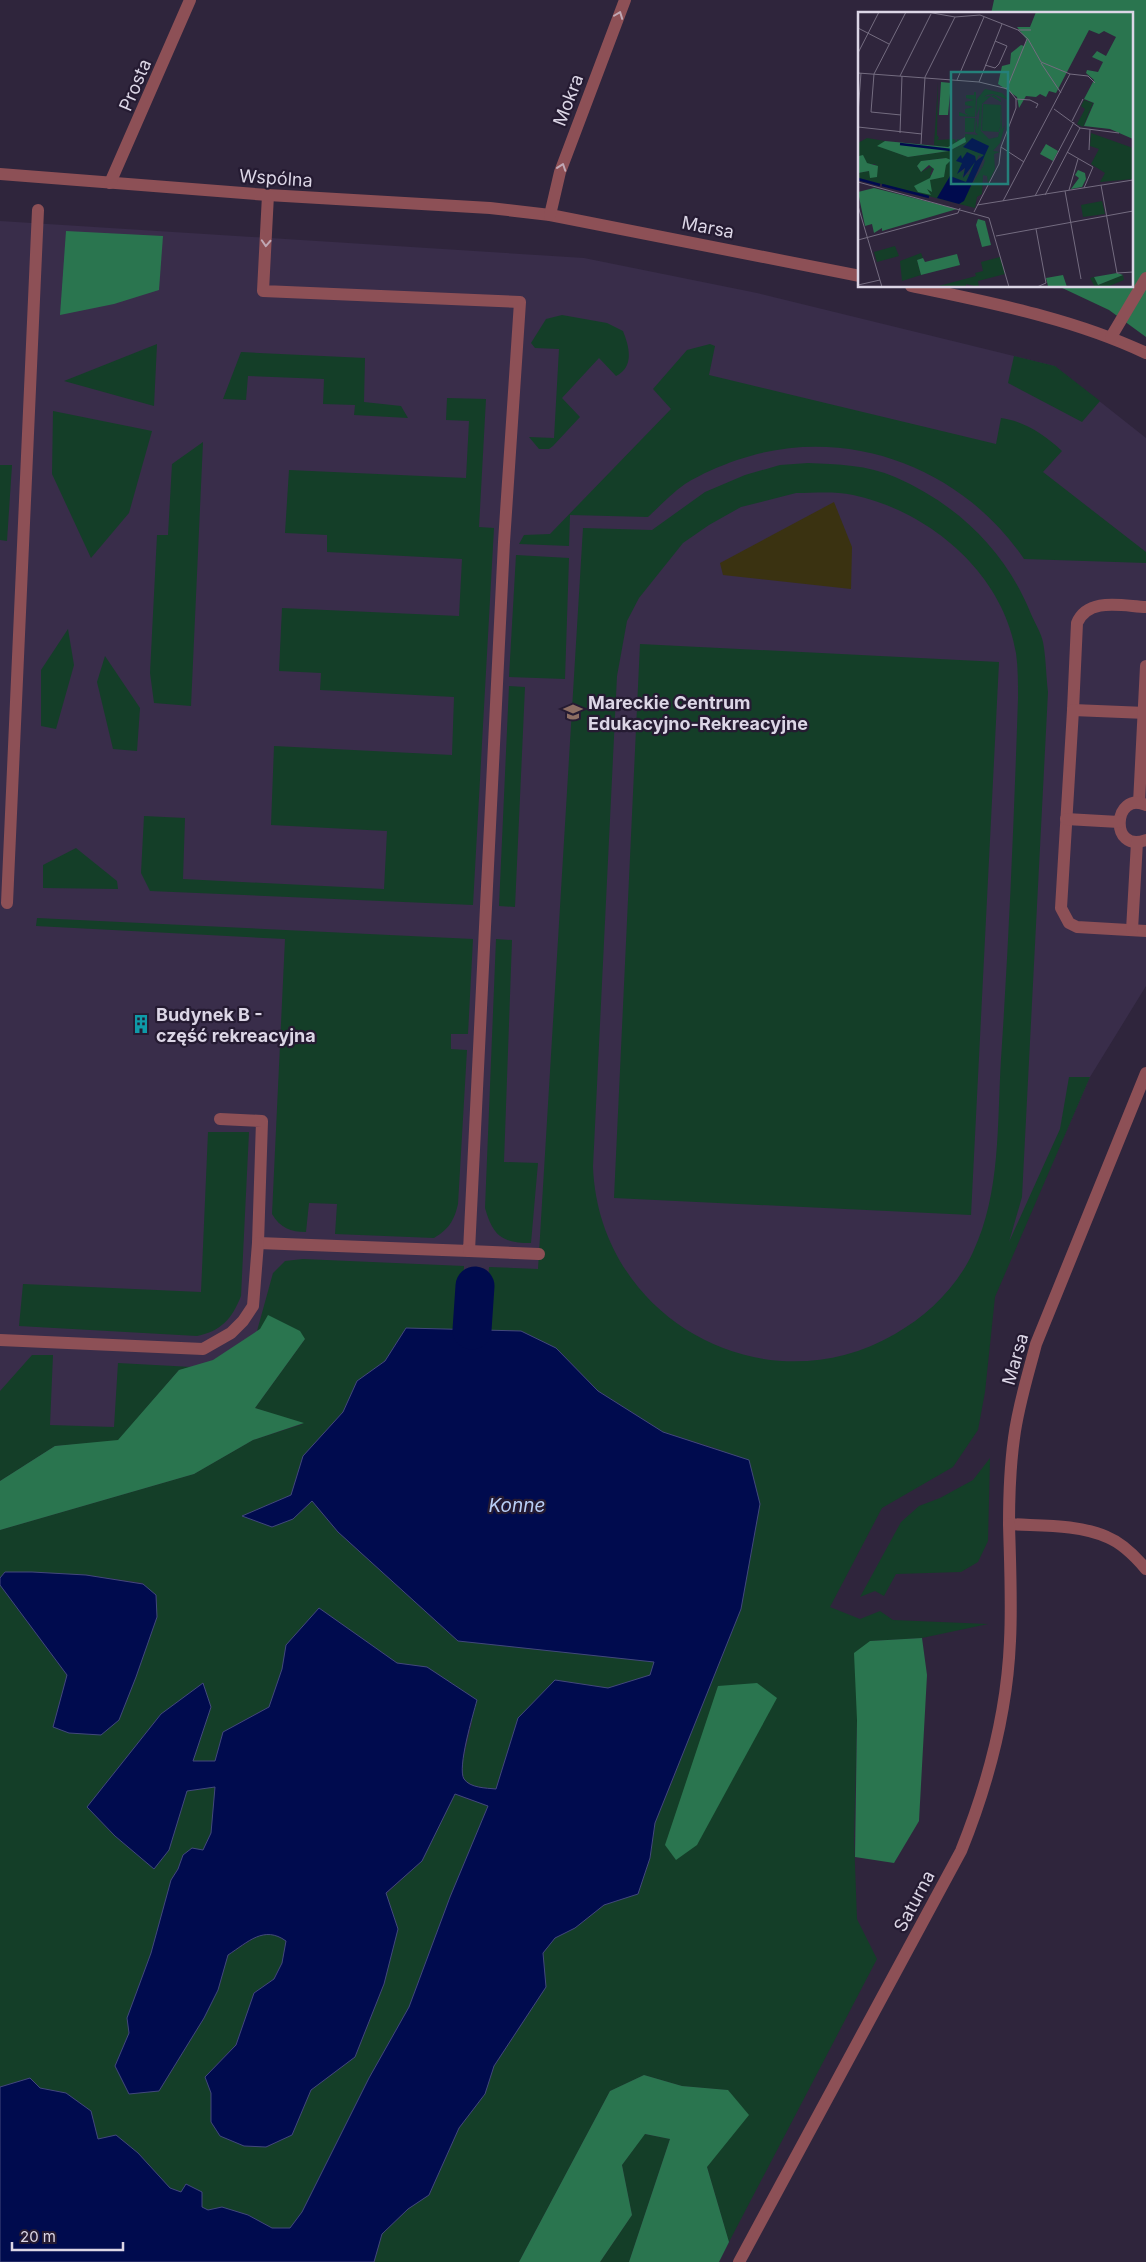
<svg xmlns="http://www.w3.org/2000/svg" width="1146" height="2262" font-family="Inter,sans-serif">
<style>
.built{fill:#392d4a}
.green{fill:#143e28;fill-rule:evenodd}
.forest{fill:#2a754f}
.sand{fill:#3a3211}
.water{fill:#000b4e;stroke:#42487c}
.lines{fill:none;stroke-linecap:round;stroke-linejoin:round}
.canal{stroke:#000b4e;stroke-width:39}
.lane{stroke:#8d5056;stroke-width:12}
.street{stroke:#8d5056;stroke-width:12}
.oneway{stroke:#c0a7b4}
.labels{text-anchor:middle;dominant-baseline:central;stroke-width:4.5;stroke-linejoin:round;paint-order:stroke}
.street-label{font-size:18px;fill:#dcd6e6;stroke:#251b32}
.poi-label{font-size:18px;font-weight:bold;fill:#dcd6e6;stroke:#251b32;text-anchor:start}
.water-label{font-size:19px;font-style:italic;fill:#b9cef6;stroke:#251b32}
.inset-river{fill:none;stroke:#000b4e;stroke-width:2.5}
.inset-road{fill:none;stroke:#746c80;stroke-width:1}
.view{fill:#24807a;fill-opacity:0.15;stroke:#24807a;stroke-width:2.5}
.inset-edge{fill:none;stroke:#dcd6e6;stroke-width:2.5}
</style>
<rect width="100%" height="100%" fill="#2f253c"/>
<path class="built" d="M 0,221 L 584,258 L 757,293 L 1055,366 L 1146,438 L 1146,986 L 1090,1077 L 994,1297 L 943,1371 L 617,1353 L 373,1279 L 155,1470 L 0,1466 Z"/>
<g class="green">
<path d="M 562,315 L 607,323 L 623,331 C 629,346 635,367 616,376 L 599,358 L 562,398 L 580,417 L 553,446 L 549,449 L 539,449 L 529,437 L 554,438 L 559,349 L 535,348 L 531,343 L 546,319 Z"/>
<path d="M 157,344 L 154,406 L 64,381 Z"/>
<path d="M 710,344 L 715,346 L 709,375 L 996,444 L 1001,418 C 1024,421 1045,435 1062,451 L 1043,472 L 1146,552 L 1146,563 L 1024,559 C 961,466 844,423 737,460 C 720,466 701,474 685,484 C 672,493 660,506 648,517 L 570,515 L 569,546 L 519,544 L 524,535 L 550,534 L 671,409 L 653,389 L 687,350 Z"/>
<path d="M 241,352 L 365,358 L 364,402 L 401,406 L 408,418 L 354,415 L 355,405 L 323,404 L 324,379 L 248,376 L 246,400 L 223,399 Z"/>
<path d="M 1014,356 L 1055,366 L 1100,401 L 1082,422 L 1008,383 Z"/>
<path d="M 447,398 L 486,399 L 479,527 L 494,528 L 473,905 L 150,891 L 141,873 L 144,816 L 185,818 L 183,879 L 384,889 L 387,831 L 271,825 L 274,746 L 452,755 L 454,697 L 320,690 L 321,673 L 279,671 L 282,608 L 459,616 L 462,559 L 327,552 L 327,535 L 285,533 L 289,470 L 466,478 L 469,421 L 446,420 Z"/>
<path d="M 53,411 L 152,431 L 129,513 L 91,558 L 52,474 Z"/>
<path d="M 203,442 L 191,706 L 154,703 L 150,673 L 157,535 L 168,535 L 172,464 Z"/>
<path d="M 808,463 C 837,464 868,465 895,477 C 957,504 1006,551 1031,614 C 1035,623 1041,633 1043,642 C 1046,658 1046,675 1048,692 L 1022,1197 L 1009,1242 L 1060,1129 L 1069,1077 L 1090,1077 L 995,1297 L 985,1392 L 978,1430 L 953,1467 L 882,1508 L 830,1607 L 860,1619 L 880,1611 L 893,1620 L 988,1624 L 922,1638 L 870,1641 L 857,1720 L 854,1838 L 857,1919 L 877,1959 L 729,2242 L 707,2167 L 727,2090 L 682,2086 L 644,2075 L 610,2091 L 519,2262 L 374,2262 L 382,2234 L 408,2209 L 429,2195 L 459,2128 L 485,2094 L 494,2066 L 545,1987 L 543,1953 L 555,1938 L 575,1928 L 604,1905 L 638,1893 L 650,1858 L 655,1823 L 676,1772 L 518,1719 L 496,1789 L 474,1786 L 464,1780 L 461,1768 L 472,1722 L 269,1707 L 239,1723 L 220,1847 L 183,1855 L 178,1869 L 171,1880 L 218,1990 L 228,1955 L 259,1935 L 276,1934 L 286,1941 L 282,1963 L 274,1979 L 254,1993 L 236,2045 L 205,2077 L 211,2093 L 211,2122 L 244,2146 L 267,2147 L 292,2135 L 311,2090 L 355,2057 L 384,1984 L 397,1929 L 386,1894 L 422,1861 L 455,1794 L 472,1801 L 496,1801 L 445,1946 L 286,2251 L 130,2192 L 66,2093 L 40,2088 L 30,2078 L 0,2087 L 0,1585 L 67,1675 L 53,1726 L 143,1583 L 86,1575 L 32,1572 L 5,1572 L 0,1578 L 0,1530 L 194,1474 L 253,1440 L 303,1424 L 255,1408 L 305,1339 L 260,1329 L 257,1331 L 273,1273 L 285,1261 L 303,1259 L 464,1266 L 463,1281 L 488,1283 L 489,1267 L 538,1269 L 583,528 L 652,530 L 705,492 L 745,475 L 780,465 ZM 796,493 C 814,493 835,491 853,495 C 929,511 1003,573 1016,653 C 1018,667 1018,683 1018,698 C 1014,819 1009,939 1001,1059 C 997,1123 1001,1193 973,1252 C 957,1287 928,1315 895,1334 C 764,1410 599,1319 593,1167 L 617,676 L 627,621 L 639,598 L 683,543 L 709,525 L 741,507 ZM 406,1328 L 521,1331 L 556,1348 L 598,1391 L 663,1432 L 721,1450 L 458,1641 L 338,1532 L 312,1501 L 293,1519 L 243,1516 L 291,1495 L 303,1456 L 343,1412 L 357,1381 L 385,1361 Z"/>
<path d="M 0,465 L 12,465 L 7,541 L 0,540 Z"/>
<path d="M 516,555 L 569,558 L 565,679 L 509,677 Z"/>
<path d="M 68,629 L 74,665 L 56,729 L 41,726 L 41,670 Z"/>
<path d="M 640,644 L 999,662 L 971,1215 L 614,1198 Z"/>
<path d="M 105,656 L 140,708 L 137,751 L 113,749 L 97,682 Z"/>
<path d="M 509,686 L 525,687 L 515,907 L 499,906 Z"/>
<path d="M 76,848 L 117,881 L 118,889 L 43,888 L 43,865 Z"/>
<path d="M 37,918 L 473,939 L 468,1034 L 451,1034 L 451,1049 L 467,1050 L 458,1204 C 454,1221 449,1229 434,1238 L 335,1234 L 337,1204 L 309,1203 L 306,1232 C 291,1232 280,1228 272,1214 L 285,939 L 36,926 Z"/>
<path d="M 496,939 L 512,940 L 504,1162 L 538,1163 L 531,1243 C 502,1243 493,1236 485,1208 Z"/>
<path d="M 208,1132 L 249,1132 L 241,1296 C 232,1319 221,1331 197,1336 L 19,1326 L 23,1284 L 201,1292 Z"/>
<path d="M 32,1355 L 53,1355 L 50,1425 L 114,1427 L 118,1363 L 192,1367 L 179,1370 L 118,1441 L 55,1446 L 0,1481 L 0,1391 Z"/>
<path d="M 990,1458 L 988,1541 L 978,1562 L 961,1572 L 896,1574 L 884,1596 L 875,1591 L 860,1597 L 901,1522 L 919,1506 L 940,1498 L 973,1480 Z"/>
<path d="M 644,2134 L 670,2139 L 629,2262 L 600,2262 L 632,2215 L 622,2165 Z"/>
</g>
<g class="forest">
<path d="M 994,0 L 1146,0 L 1146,337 L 1109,310 L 1058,286 L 1132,286 L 1132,14 L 991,14 Z"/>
<path d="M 66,231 L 163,236 L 159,290 L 114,304 L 60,315 Z"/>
<path d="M 268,1315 L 300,1331 L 305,1339 L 255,1408 L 304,1423 L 253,1440 L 194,1474 L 0,1530 L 0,1481 L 55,1446 L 118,1440 L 179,1370 L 213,1360 L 260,1329 Z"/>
<path d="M 922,1638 L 927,1675 L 919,1821 L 894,1863 L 855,1857 L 857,1720 L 854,1653 L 870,1641 Z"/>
<path d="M 757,1683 L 777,1698 L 697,1845 L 676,1860 L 665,1845 L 718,1686 Z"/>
<path d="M 644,2075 L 682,2086 L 728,2090 L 749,2115 L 707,2167 L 729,2242 L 719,2262 L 629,2262 L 670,2139 L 645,2134 L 622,2165 L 632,2215 L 600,2262 L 519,2262 L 610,2091 Z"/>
</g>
<path class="sand" d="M 834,502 L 852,547 L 851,589 L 723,575 L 720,563 Z"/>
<g class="water">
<path d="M 406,1328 L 521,1331 L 556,1348 L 598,1391 L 663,1432 L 749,1460 L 760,1504 L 741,1609 L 655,1823 L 650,1858 L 638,1894 L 604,1905 L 575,1928 L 555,1938 L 543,1953 L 546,1987 L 494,2066 L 485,2094 L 459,2128 L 429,2195 L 408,2209 L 382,2234 L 374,2262 L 0,2262 L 0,2087 L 30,2078 L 40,2088 L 66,2093 L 91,2111 L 98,2139 L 116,2135 L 138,2153 L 170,2188 L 181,2192 L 186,2184 L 202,2192 L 202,2207 L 208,2210 L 222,2207 L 248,2215 L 272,2228 L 290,2228 L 302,2212 L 369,2078 L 409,2007 L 450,1897 L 488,1806 L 455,1794 L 422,1861 L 386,1893 L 398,1929 L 384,1984 L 355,2057 L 311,2090 L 292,2135 L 266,2147 L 244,2146 L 220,2136 L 211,2122 L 211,2093 L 205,2077 L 236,2045 L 254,1993 L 274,1979 L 282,1963 L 286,1941 C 264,1925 248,1942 228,1955 L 218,1990 L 204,2018 L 159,2091 L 129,2094 L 115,2066 L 129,2033 L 127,2018 L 151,1953 L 171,1880 L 178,1869 L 183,1855 L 192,1848 L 203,1850 L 211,1833 L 215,1787 L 187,1791 L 169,1850 L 154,1869 L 115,1836 L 87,1807 L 161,1714 L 203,1683 L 211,1707 L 193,1761 L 215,1761 L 223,1732 L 269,1707 L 282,1669 L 286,1645 L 319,1608 L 397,1663 L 427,1667 L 477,1700 C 473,1715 457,1768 464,1779 C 470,1788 486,1788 496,1789 L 518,1718 L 555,1680 L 608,1688 L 650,1675 L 654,1662 L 458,1641 L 338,1532 L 312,1501 L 293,1519 L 272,1527 L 242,1516 L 291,1495 L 303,1456 L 343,1412 L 357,1381 L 385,1361 Z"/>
<path d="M 5,1572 L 32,1572 L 86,1575 L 143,1584 L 156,1595 L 157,1617 L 136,1677 L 119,1720 L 101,1735 L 69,1733 L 53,1727 L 67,1675 L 0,1585 L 0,1578 Z"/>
</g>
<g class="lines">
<path class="canal" d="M 472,1330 L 475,1286"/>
<g class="lane">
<path d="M 1073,710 L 1077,623 C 1088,597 1122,606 1146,607"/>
<path d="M 1146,713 L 1073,710 L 1061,908 L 1069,923 L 1077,927 L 1146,931"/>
<path d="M 1139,803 L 1146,666"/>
<path d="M 1146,805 C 1113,790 1109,854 1146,840"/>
<path d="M 1066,819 L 1119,822"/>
<path d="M 1132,930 L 1137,842"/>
<path d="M 220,1119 L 262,1121 L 258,1243 L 469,1251 L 504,542 L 520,302 L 263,291 L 268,195"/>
<path d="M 469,1251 L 539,1254"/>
<path d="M 0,1340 L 203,1349 L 231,1333 L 243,1321 L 253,1306 L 258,1243"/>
</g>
<g class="street">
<path d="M 0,174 L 268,195 L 490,208 L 550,215 L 860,276"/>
<path d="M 110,183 L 190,0"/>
<path d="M 550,215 L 560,172 L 625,0"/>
<path d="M 911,286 C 991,303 1072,318 1146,353"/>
<path d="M 1111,337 L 1146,278"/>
<path d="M 7,903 L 38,210"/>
<path d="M 1146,1073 L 1036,1344 C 1028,1375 1018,1406 1014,1438 C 1010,1467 1009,1495 1009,1524 C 1040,1526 1078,1524 1107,1537 C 1122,1543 1135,1556 1146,1569"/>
<path d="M 739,2262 L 961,1851 C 988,1784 1007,1714 1010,1641 C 1012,1602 1010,1563 1009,1524"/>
</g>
</g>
<defs><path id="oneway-chevron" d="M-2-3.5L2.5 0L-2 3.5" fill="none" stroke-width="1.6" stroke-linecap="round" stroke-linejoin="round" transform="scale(1.25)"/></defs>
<g class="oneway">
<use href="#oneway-chevron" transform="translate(619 15) rotate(-69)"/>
<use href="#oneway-chevron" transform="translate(562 167) rotate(-71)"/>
<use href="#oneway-chevron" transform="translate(266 243) rotate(93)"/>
</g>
<defs>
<g id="school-bare" transform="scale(1.5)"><path d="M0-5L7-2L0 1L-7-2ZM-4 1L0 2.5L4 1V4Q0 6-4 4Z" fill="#8d6e63" stroke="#251b32" stroke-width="2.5" paint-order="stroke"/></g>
<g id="building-bare" transform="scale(1.5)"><path d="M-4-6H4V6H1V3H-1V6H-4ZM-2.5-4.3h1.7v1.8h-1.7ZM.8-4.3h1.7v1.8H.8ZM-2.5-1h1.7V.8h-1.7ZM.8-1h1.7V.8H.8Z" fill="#0f9aa8" stroke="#251b32" stroke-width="2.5" paint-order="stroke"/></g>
</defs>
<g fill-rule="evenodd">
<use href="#school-bare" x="573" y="712"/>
<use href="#building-bare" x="141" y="1024"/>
</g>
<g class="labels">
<g class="street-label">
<text transform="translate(135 85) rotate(-67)">Prosta</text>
<text transform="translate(568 100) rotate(-69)">Mokra</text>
<text transform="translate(276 178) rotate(4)">Wspólna</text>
<text transform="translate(708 227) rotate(11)">Marsa</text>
<text transform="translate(1015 1359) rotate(-74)">Marsa</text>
<text transform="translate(914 1901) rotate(-62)">Saturna</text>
</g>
<g class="poi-label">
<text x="588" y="702">Mareckie Centrum<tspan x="588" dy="21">Edukacyjno-Rekreacyjne</tspan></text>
<text x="156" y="1014">Budynek B -<tspan x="156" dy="21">część rekreacyjna</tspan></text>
</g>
<g class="water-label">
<text x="517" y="1505">Konne</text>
</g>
</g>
<g transform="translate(858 12)">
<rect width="275" height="275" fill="#2f253c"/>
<path d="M 80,70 L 79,123 L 81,126 L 79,128 L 96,127 L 99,131 L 99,127 L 103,128 L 99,131 L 90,135 L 76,133 ZM 127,77 L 144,81 L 151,88 L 135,82 L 129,83 L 126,85 L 136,83 L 143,88 L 144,118 L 147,113 L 142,131 L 135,139 L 142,140 L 136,142 L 137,157 L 130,171 L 129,164 L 125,163 L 124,182 L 119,185 L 117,196 L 0,166 L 0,161 L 11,159 L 18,152 L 9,152 L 1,144 L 0,147 L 0,131 L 9,126 L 27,129 L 26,134 L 31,138 L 50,145 L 91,139 L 107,131 L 107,122 L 120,123 L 117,120 L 118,106 L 120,118 L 122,94 L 118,105 L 119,87 ZM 133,84 L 143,90 L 143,110 L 140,125 L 131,127 L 123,119 L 124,92 ZM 121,143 L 127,148 L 125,154 L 103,191 L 92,164 L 108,172 L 118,149 L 113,154 L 111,162 L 104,165 L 108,156 L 103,161 L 105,145 L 117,145 L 118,149 ZM 87,146 L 86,163 L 72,163 L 75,154 L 63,160 L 59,154 L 64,149 ZM 116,80 L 118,80 L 118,86 L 117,105 L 101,104 L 101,100 L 112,104 L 107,101 L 107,97 L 116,95 L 107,93 L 107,90 L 116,88 L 108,86 L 108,83 L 116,83 ZM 226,88 L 235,91 L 225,115 L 219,112 L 227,97 L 223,94 ZM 125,92 L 143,93 L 142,120 L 124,119 ZM 95,106 L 117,106 L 116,120 L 107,120 L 107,106 ZM 233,121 L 275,136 L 275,167 L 242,170 L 247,161 L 233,152 L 241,137 L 232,134 ZM 244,189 L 247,202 L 225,205 L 223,193 ZM 37,234 L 41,244 L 19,250 L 16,240 ZM 63,241 L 65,246 L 59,248 L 63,263 L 44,269 L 42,249 ZM 142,245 L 147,262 L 120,269 L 121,275 L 108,272 L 108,275 L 77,275 L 118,264 L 117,261 L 125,259 L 123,250 ZM 265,263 L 266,268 L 249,275 L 237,275 L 232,266 L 236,265 L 240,273 Z" fill="#143e28" fill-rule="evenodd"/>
<path d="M 178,0 L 275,0 L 275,127 L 252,117 L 226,114 L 236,91 L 226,87 L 236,68 L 228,61 L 229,58 L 240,60 L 245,50 L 234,45 L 239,39 L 248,44 L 258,25 L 246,19 L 241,22 L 231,18 L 198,81 L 191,79 L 188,85 L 182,82 L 178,85 L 168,84 L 161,96 L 159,85 L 140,72 L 144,54 L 152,52 L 153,41 L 163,33 L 166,34 L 169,28 L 159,15 L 172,15 ZM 83,70 L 93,71 L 90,103 L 81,103 ZM 107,125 L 108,130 L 91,139 L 50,145 L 19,134 L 27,129 L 90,135 ZM 188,132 L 200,139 L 195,149 L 182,142 ZM 5,143 L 9,151 L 20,154 L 19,165 L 12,166 L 11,159 L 0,161 L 1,144 ZM 88,146 L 93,148 L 88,153 L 86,165 L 72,168 L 74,180 L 69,177 L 73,183 L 60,180 L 56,174 L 72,166 L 76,157 L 71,153 L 63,160 L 59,154 L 63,149 ZM 220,158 L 227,161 L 228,167 L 224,175 L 213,177 L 221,166 L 217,163 ZM 16,176 L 99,197 L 24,219 L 24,216 L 16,221 L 14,212 L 7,214 L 0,180 ZM 120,207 L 127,209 L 133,233 L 124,235 L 118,213 ZM 99,242 L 102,253 L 63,263 L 59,248 L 65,246 L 67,250 ZM 259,261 L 265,263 L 240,273 L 236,265 ZM 205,263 L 209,275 L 185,275 L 190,274 L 188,266 Z" fill="#2a754f"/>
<path d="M 114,126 L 131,134 L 106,189 L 101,192 L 79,186 L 92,164 L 108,170 L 117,150 L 105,166 L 107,156 L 99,162 L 104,151 L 98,149 L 101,145 L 103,143 L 104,147 L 109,140 L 117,144 L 118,149 L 126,143 L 105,135 Z" fill="#000b4e"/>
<path class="inset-river" d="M 42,132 L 93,138M 0,167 L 22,173M 24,173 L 71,185"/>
<path class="inset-road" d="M 69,0 L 97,5 L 122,3 L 160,18 L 173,18M 0,16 L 31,32M 160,18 L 170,27 L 183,50 L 212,62 L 230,64 L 237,71M 0,41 L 21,0M 183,51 L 203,81M 127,53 L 137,56 L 141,52 L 149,34 L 137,29M 0,61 L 121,70 L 150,77 L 158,87 L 158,96 L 143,135 L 166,150M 42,64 L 73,2M 99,68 L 126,5M 121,70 L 144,12M 149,76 L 169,27M 158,87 L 172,88 L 180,92 L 178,96M 196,97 L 222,116 L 261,121M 0,102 L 3,61M 43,103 L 13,100 L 16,62 L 48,0M 214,109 L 225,87M 0,115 L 64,122M 42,121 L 44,64M 63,132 L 67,65 L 97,5M 231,138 L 232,117M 209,140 L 235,155 L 226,176M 0,170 L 131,206 L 151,275M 243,173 L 259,261 L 275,260M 211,178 L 220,147M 207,179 L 223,267M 187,183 L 222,116M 177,184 L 216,110M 145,189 L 212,62M 119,193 L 275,168M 0,194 L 24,275M 116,200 L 141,152 L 143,135M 178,217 L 188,271 L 179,275M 138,224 L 275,199M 0,228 L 100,201 L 102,196M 0,273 L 22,268"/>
<path class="view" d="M 93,60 L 150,60 L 150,172 L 93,172 Z"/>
<rect width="275" height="275" class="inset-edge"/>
</g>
<path d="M12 2242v8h111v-8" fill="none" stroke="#dcd6e6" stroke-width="2.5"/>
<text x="20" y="2242" font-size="15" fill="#dcd6e6" stroke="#251b32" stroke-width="4" paint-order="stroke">20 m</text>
</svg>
